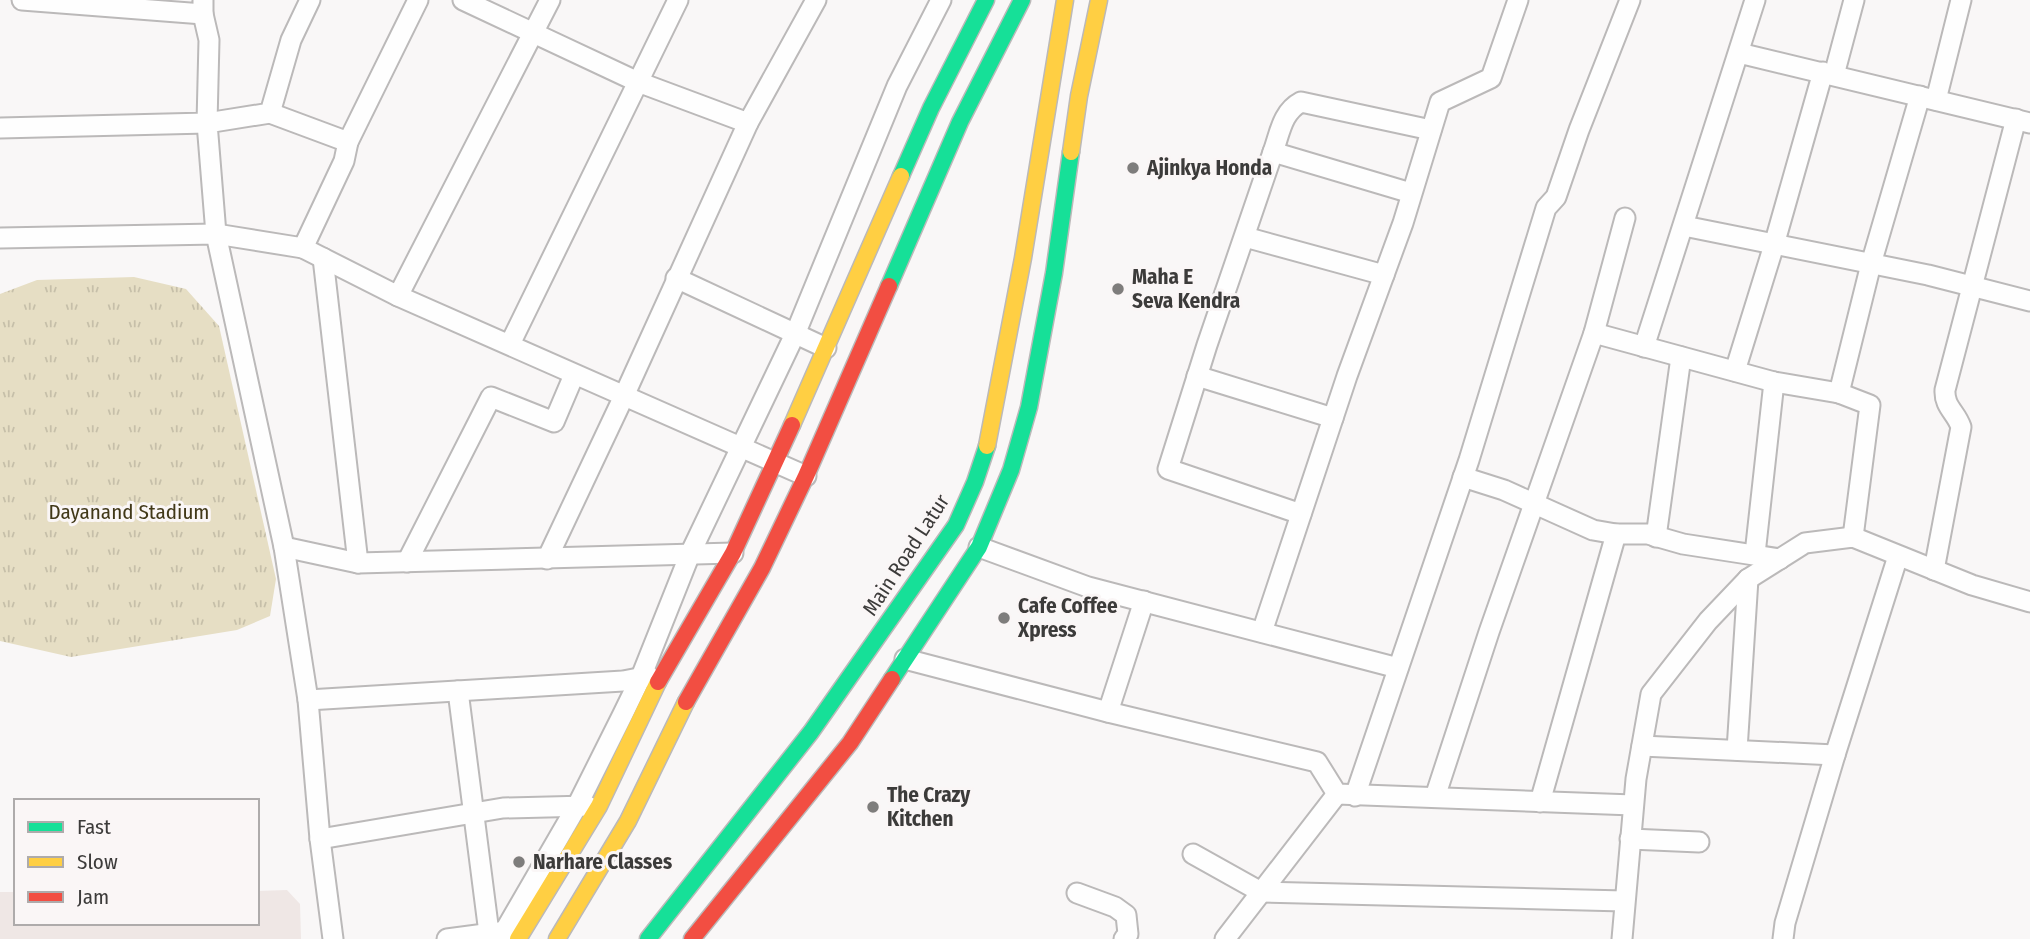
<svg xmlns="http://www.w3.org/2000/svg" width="2030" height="939" font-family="'Fira Sans Condensed',sans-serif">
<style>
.built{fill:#efe7e5}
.grass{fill:url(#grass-tufts)}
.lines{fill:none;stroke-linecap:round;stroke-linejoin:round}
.street-casing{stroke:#bbb9b9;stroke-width:23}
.fast-casing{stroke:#bbb9b9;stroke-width:19}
.slow-casing{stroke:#bbb9b9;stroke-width:19}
.jam-casing{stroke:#bbb9b9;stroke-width:19}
.street{stroke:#fefefe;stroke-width:19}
.fast{stroke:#16e098;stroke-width:16}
.slow{stroke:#ffcf43;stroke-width:16}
.jam{stroke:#f24e42;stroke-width:16}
.poi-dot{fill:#7e7d7c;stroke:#faf6f6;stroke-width:2.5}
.labels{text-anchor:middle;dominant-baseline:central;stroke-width:6;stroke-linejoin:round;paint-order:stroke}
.poi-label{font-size:21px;font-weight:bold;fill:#3c3b3a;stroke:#faf6f6;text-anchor:start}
.park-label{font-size:21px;fill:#413818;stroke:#faf6f6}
.street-label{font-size:21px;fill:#3c3b3a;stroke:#faf6f6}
</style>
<defs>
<pattern id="grass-tufts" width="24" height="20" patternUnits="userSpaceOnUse" patternTransform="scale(1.75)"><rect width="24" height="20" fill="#e6dec4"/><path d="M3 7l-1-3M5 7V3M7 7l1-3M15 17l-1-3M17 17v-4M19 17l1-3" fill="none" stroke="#c6bfa9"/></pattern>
</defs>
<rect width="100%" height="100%" fill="#f9f7f7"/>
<path class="built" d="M 287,890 L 300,904 L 301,939 L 0,939 L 0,892 L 16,892 L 16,923 L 257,923 L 257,891 Z"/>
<path class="grass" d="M 134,277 L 186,289 L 219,326 L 276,579 L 270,616 L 237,630 L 71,657 L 0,641 L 0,294 L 37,280 Z"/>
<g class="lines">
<g class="street-casing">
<g id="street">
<path d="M 22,0 L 203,14 L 203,0"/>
<path d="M 310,0 L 291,40 L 270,113 L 207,123 L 216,234 L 303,248 L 344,161 L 348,142"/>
<path d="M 463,0 L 638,82 L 678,0"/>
<path d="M 1739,53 L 2030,123"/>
<path d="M 1834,75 L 1854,0"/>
<path d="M 1936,100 L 1961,0"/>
<path d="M 270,113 L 348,142 L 418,0"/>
<path d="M 0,128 L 207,123 L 209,40 L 203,14"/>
<path d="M 1273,152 C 1280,133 1282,112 1301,102 L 1431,130"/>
<path d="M 1684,226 L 1928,275 L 2030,301"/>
<path d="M 1245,237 L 1384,275"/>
<path d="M 0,238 L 216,234 L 284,547 L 308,700 L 320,839 L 333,939"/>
<path d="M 303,248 L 398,296 L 550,0"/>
<path d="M 323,258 L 358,563"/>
<path d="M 676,278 L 826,348"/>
<path d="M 398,296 L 806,476"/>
<path d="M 1594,333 L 1774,382 L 1839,393 L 1870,405 L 1853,537"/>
<path d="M 510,344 L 638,82 L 748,123 L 816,0"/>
<path d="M 1644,347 L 1755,0"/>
<path d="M 1735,371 L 1774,245 L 1823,72"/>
<path d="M 1197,376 L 1333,418"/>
<path d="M 1839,393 L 1871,264 L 1920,96"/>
<path d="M 1463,477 L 1504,490 L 1593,530 L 1616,534 L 1648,534 L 1683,544 L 1780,559"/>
<path d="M 1301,514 L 1168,469 L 1207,345 L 1273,152 L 1411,193"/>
<path d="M 1656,537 L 1681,357"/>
<path d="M 284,547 L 358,563 L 733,553"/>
<path d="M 979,547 L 1088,587 L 1398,668"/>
<path d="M 1755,554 L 1774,382"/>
<path d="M 547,559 L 624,396 L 748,123"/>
<path d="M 407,562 L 491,397 L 554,422 L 574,375"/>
<path d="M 1934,570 L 1961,427 C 1956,412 1944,407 1945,390 L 2016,119"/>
<path d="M 1262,632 L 1347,376 L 1403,223 L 1440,102 L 1491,78 L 1518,0"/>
<path d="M 905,659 L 1108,712 L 1317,762 L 1337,794 L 1633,805"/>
<path d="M 458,691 L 489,933"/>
<path d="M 308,700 L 623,681 L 649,676"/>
<path d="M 1108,712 L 1144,601"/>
<path d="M 1642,746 L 1835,755 L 1898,556"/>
<path d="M 1737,750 L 1748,579"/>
<path d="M 1355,796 L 1469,460 L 1546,208 L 1556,197 L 1579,130 L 1630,0"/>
<path d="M 1435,797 L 1489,632 L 1594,333 L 1625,218"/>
<path d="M 1540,802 L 1616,534"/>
<path d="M 320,839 L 503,808 L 588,806"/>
<path d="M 1630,839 L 1699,842"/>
<path d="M 1193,854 L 1261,892 L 1624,901"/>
<path d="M 1077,893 L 1115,907 L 1126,915 L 1128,934 L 1124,939"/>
<path d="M 447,939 L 500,932"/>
<path d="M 500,939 L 577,806 L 623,714 L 641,677 L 690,554 L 796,332 L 897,86 L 941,0"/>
<path d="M 1225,939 L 1337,794"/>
<path d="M 1622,939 L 1636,779 L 1651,694 L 1708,621 L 1748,579 L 1805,543 L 1853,537 L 1972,585 L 2030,602"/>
<path d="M 1783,939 L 1785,923 L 1835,755"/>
</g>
</g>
<g class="fast-casing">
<g id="fast">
<path d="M 901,176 L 931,108 L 986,0"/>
<path d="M 889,286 L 960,122 L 1022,0"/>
<path d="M 892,679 L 979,547 L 1011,470 L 1029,407 L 1054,273 L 1071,152"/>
<path d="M 648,939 L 811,732 L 956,525 L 975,482 L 987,446"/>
</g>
</g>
<g class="slow-casing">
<g id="slow">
<path d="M 1071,152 L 1079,96 L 1099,0"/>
<path d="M 792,425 L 901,176"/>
<path d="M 987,446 L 1023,258 L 1065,0"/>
<path d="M 518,939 L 599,806 L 658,682"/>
<path d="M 557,939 L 628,821 L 686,702"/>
</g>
</g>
<g class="jam-casing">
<g id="jam">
<path d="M 658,682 L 733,553 L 792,425"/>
<path d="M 686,702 L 762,568 L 806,476 L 889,286"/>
<path d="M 692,939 L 850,743 L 892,679"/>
</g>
</g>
<use href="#street" class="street"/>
<use href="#fast" class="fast"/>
<use href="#slow" class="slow"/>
<use href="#jam" class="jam"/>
</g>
<g class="poi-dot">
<circle cx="1133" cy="168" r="7"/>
<circle cx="1118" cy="289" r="7"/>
<circle cx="1004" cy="618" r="7"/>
<circle cx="873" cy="807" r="7"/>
<circle cx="519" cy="862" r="7"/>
</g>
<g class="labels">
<g class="poi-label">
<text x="1147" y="168">Ajinkya Honda</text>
<text x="1132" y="277">Maha E<tspan x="1132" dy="24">Seva Kendra</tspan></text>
<text x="1018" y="606">Cafe Coffee<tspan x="1018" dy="24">Xpress</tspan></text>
<text x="887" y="795">The Crazy<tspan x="887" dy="24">Kitchen</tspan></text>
<text x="533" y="862">Narhare Classes</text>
</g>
<g class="park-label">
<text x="129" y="512">Dayanand Stadium</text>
</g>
<g class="street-label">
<text transform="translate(906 555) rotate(-57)">Main Road Latur</text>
</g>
</g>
<rect x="14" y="799" width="245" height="126" fill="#faf6f6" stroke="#aeabab" stroke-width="2"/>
<rect x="28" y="822" width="35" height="10" fill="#16e098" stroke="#aeabab" stroke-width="2"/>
<text x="77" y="834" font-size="21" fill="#3c3b3a">Fast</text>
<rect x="28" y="857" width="35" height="10" fill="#ffcf43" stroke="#aeabab" stroke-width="2"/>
<text x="77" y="869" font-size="21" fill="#3c3b3a">Slow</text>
<rect x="28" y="892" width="35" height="10" fill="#f24e42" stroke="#aeabab" stroke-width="2"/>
<text x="77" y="904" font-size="21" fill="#3c3b3a">Jam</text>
</svg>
